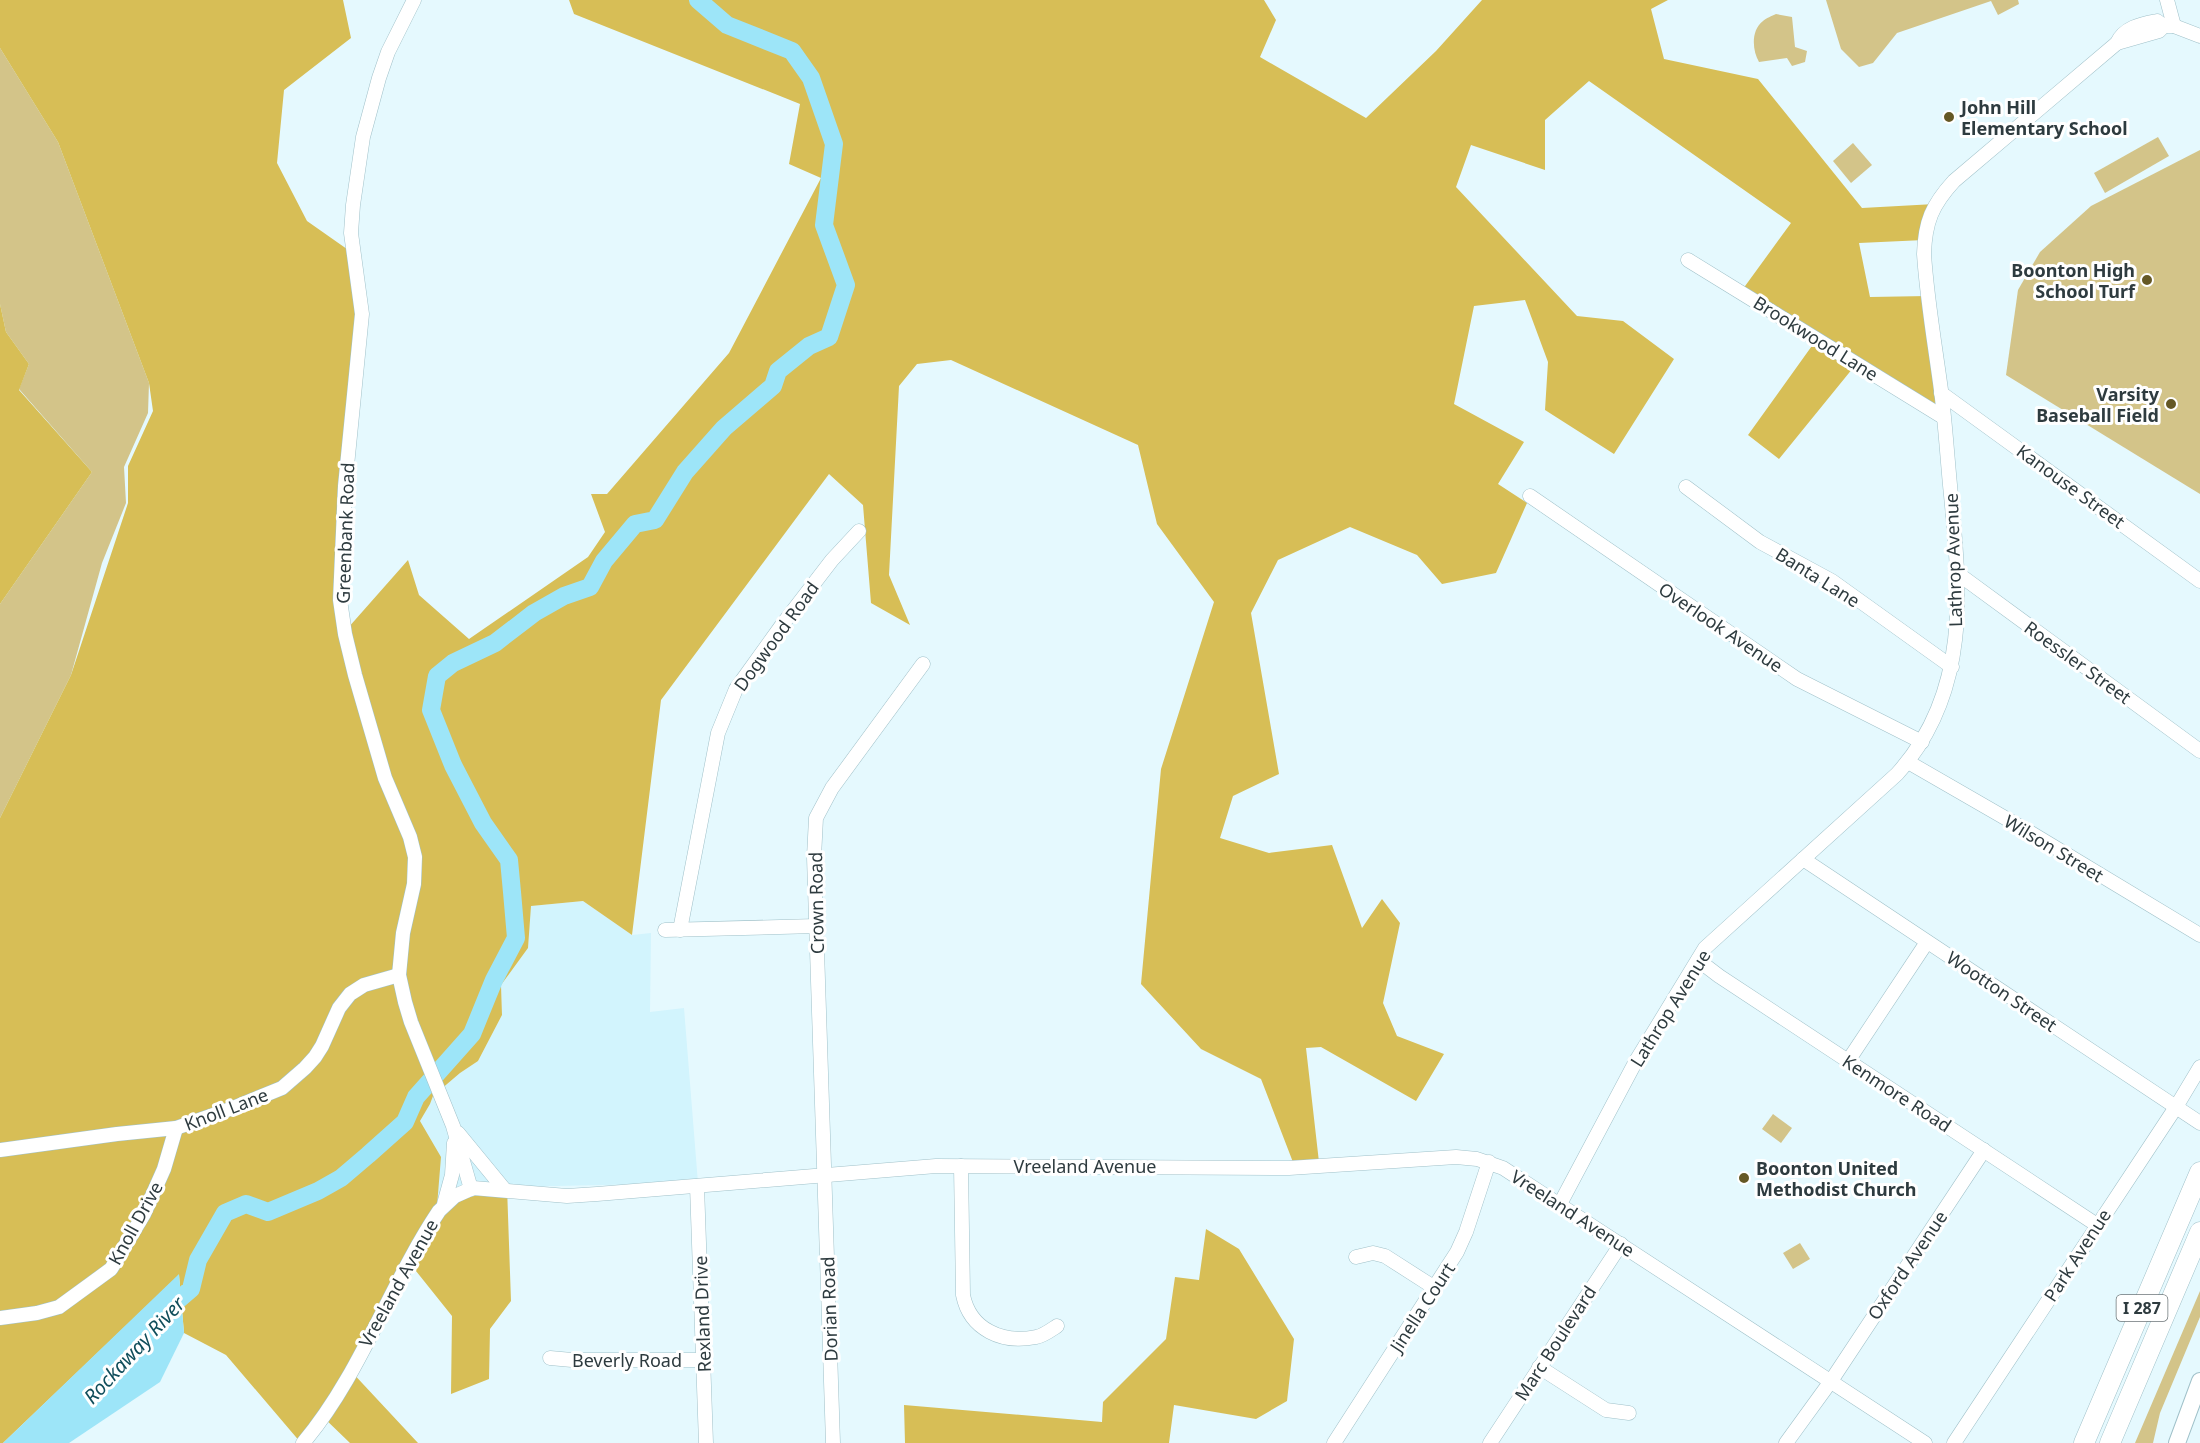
<svg xmlns="http://www.w3.org/2000/svg" width="2200" height="1443" font-family="'Noto Sans',sans-serif">
<style>
.built{fill:#d2f4fd}
.green{fill:#d3c489}
.forest{fill:#d7be56}
.water{fill:#9de5f8}
.lines{fill:none;stroke-linecap:round;stroke-linejoin:round}
.river{stroke:#9de5f8;stroke-width:18}
.minor-casing{stroke:#a0c1c9;stroke-width:15}
.major-casing{stroke:#a0c1c9;stroke-width:18}
.highway-casing{stroke:#a0c1c9;stroke-width:21}
.minor{stroke:#fff;stroke-width:14}
.major{stroke:#fff;stroke-width:16}
.highway{stroke:#fff;stroke-width:20}
.poi-dot{fill:#655825;stroke:#fff;stroke-width:2}
.labels{text-anchor:middle;dominant-baseline:central;stroke-width:6;stroke-linejoin:round;paint-order:stroke}
.shield{fill:#fff;stroke:#6d7679;stroke-width:1.5}
.shield-label{font-size:16px;font-weight:bold;fill:#2e3b3f}
.poi-label{font-size:18px;font-weight:bold;fill:#2e3b3f;stroke:#fff;text-anchor:start}
.street-label{font-size:18px;fill:#2e3b3f;stroke:#fff}
.water-label{font-size:20px;font-style:italic;fill:#104e5b;stroke:#fff}
</style>
<rect width="100%" height="100%" fill="#e5f9fe"/>
<path class="built" d="M 583,901 L 632,935 L 651,933 L 650,1012 L 684,1008 L 698,1183 L 507,1187 L 437,1206 L 420,1121 L 430,1104 L 433,1096 L 460,1073 L 478,1061 L 502,1015 L 501,985 L 528,948 L 530,906 Z"/>
<g class="green">
<path d="M 1826,0 L 2018,0 L 2019,4 L 1998,15 L 1991,1 L 1897,33 L 1873,63 L 1859,67 L 1841,49 Z"/>
<path d="M 1776,14 L 1792,17 L 1795,47 L 1807,51 L 1805,62 L 1792,66 L 1787,58 L 1759,62 C 1752,50 1751,30 1763,21 C 1766,18 1772,16 1776,14 Z"/>
<path d="M 0,48 L 58,142 L 149,383 L 148,413 L 124,467 L 126,503 L 102,563 L 71,675 L 0,818 L 0,604 L 92,472 L 19,389 L 29,364 L 6,332 L 0,304 Z"/>
<path d="M 2158,137 L 2169,156 L 2105,193 L 2094,173 Z"/>
<path d="M 1853,143 L 1872,165 L 1851,183 L 1833,161 Z"/>
<path d="M 2200,150 L 2200,494 L 2006,375 L 2018,290 L 2040,252 L 2091,206 Z"/>
<path d="M 1773,1114 L 1792,1128 L 1781,1143 L 1762,1129 Z"/>
<path d="M 1800,1243 L 1810,1259 L 1793,1269 L 1783,1253 Z"/>
<path d="M 2200,1291 L 2200,1317 L 2160,1413 L 2153,1443 L 2135,1443 Z"/>
</g>
<g class="forest">
<path d="M 0,0 L 343,0 L 351,38 L 284,90 L 277,163 L 307,221 L 354,254 L 360,297 L 340,637 L 408,560 L 419,595 L 469,639 L 588,557 L 605,532 L 591,494 L 607,494 L 729,353 L 821,178 L 789,164 L 800,104 L 574,14 L 569,0 L 1264,0 L 1276,20 L 1260,57 L 1366,118 L 1436,51 L 1482,0 L 1668,0 L 1651,9 L 1664,59 L 1758,79 L 1862,208 L 1935,204 L 1924,240 L 1859,243 L 1870,297 L 1928,296 L 1942,416 L 1853,368 L 1779,459 L 1748,435 L 1814,343 L 1740,293 L 1791,223 L 1589,81 L 1545,120 L 1545,170 L 1471,145 L 1456,187 L 1577,316 L 1623,321 L 1674,359 L 1614,454 L 1545,410 L 1548,362 L 1525,300 L 1474,306 L 1454,404 L 1524,442 L 1498,484 L 1527,503 L 1496,573 L 1442,584 L 1417,555 L 1350,527 L 1278,560 L 1251,613 L 1279,774 L 1233,796 L 1220,838 L 1269,853 L 1332,845 L 1362,928 L 1382,899 L 1400,923 L 1383,1003 L 1397,1036 L 1444,1054 L 1416,1101 L 1321,1047 L 1306,1048 L 1320,1171 L 1296,1170 L 1261,1079 L 1201,1049 L 1141,984 L 1161,769 L 1214,602 L 1157,524 L 1138,445 L 951,360 L 917,364 L 899,386 L 889,575 L 910,625 L 871,603 L 863,505 L 829,474 L 661,700 L 632,935 L 583,901 L 531,906 L 528,948 L 501,985 L 502,1015 L 478,1061 L 460,1073 L 433,1096 L 430,1104 L 420,1121 L 441,1157 L 437,1206 L 507,1187 L 511,1301 L 490,1329 L 489,1379 L 451,1394 L 452,1316 L 408,1261 L 349,1369 L 418,1443 L 350,1443 L 322,1416 L 301,1443 L 226,1355 L 184,1333 L 179,1275 L 3,1443 L 0,1443 L 0,818 L 71,675 L 128,503 L 128,466 L 153,411 L 149,383 L 58,142 L 0,48 Z"/>
<path d="M 0,304 L 6,332 L 29,364 L 19,390 L 92,472 L 0,604 Z"/>
<path d="M 1206,1229 L 1239,1249 L 1294,1339 L 1287,1401 L 1256,1419 L 1174,1405 L 1169,1443 L 905,1443 L 904,1405 L 1102,1422 L 1103,1402 L 1166,1339 L 1175,1277 L 1199,1280 Z"/>
</g>
<path class="water" d="M 179,1274 L 184,1333 L 160,1382 L 69,1443 L 3,1443 Z"/>
<g class="lines">
<path class="river" d="M 163,1313 L 191,1289 L 198,1260 L 225,1213 L 246,1204 L 268,1212 L 318,1191 L 341,1178 L 368,1155 L 405,1122 L 416,1097 L 472,1034 L 494,980 L 516,938 L 512,892 L 509,860 L 483,823 L 453,765 L 431,710 L 437,676 L 453,663 L 495,643 L 534,613 L 564,596 L 590,587 L 604,561 L 635,524 L 655,520 L 685,472 L 724,428 L 773,386 L 778,371 L 809,346 L 829,337 L 846,285 L 824,225 L 834,144 L 811,78 L 792,51 L 727,25 L 698,0"/>
<g class="minor-casing">
<g id="minor">
<path d="M 414,0 L 388,52 L 379,78 L 363,137 L 353,205 L 351,233 L 362,314 L 345,486 L 340,600 L 345,634 L 355,675 L 385,778 L 410,837 L 415,857 L 414,884 L 403,933 L 399,975 L 405,1002 L 411,1022 L 453,1126 L 471,1189"/>
<path d="M 2167,0 L 2174,26"/>
<path d="M 2117,43 L 2159,31 L 2164,26"/>
<path d="M 1688,260 L 1943,417"/>
<path d="M 1941,393 L 2200,581"/>
<path d="M 1686,487 L 1760,542 L 1832,581 L 1952,667"/>
<path d="M 1530,496 L 1797,679 L 1922,742"/>
<path d="M 1957,573 L 2200,751"/>
<path d="M 1908,762 L 2026,830 L 2200,935"/>
<path d="M 1803,859 L 2200,1123"/>
<path d="M 665,930 L 816,926"/>
<path d="M 680,930 L 718,733 L 736,689 L 782,625 L 832,560 L 859,531"/>
<path d="M 1698,960 L 1719,976 L 2097,1225"/>
<path d="M 1848,1061 L 1927,942"/>
<path d="M 458,1133 L 504,1189"/>
<path d="M 0,1150 L 117,1134 L 176,1128 L 233,1108 L 282,1088 L 305,1068 L 315,1057 L 322,1046 L 339,1008 L 350,994 L 364,985 L 399,975"/>
<path d="M 961,1166 L 963,1295 C 970,1330 1003,1344 1036,1337 C 1043,1336 1051,1330 1057,1326"/>
<path d="M 697,1186 L 706,1443"/>
<path d="M 444,1204 L 452,1175 L 454,1143"/>
<path d="M 1560,1204 L 1636,1061 L 1705,948 L 1897,774 C 1972,691 1960,587 1950,485 C 1947,453 1945,421 1941,390 C 1935,345 1927,300 1924,254 C 1925,222 1932,205 1954,181 L 2117,43 C 2124,27 2142,24 2157,21 L 2164,26 L 2174,26 L 2200,36"/>
<path d="M 1356,1257 L 1373,1253 L 1385,1256 L 1435,1288"/>
<path d="M 0,1318 L 37,1313 L 59,1307 L 111,1269 L 144,1214 L 164,1169 L 176,1128"/>
<path d="M 550,1358 L 572,1360 L 704,1360"/>
<path d="M 1539,1367 L 1606,1410 L 1629,1413"/>
<path d="M 303,1443 C 360,1376 390,1284 439,1211 L 455,1196 L 473,1188 L 567,1196 L 597,1194 L 936,1166 L 1289,1168 L 1456,1157 L 1477,1159 L 1503,1168 L 1925,1443"/>
<path d="M 833,1443 L 814,857 L 816,818 L 832,788 L 923,664"/>
<path d="M 1334,1443 L 1457,1252 L 1466,1232 L 1489,1162"/>
<path d="M 1490,1443 L 1621,1244"/>
<path d="M 1786,1443 L 1831,1381 L 1984,1150"/>
<path d="M 1954,1443 L 2176,1107 L 2200,1067"/>
</g>
</g>
<g class="major-casing">
<path id="major" d="M 2177,1443 L 2200,1381"/>
</g>
<g class="highway-casing">
<g id="highway">
<path d="M 2084,1443 L 2200,1172"/>
<path d="M 2110,1443 L 2200,1232"/>
</g>
</g>
<use href="#minor" class="minor"/>
<use href="#major" class="major"/>
<use href="#highway" class="highway"/>
</g>
<g class="poi-dot">
<circle cx="1949" cy="117" r="6"/>
<circle cx="2147" cy="280" r="6"/>
<circle cx="2171" cy="404" r="6"/>
<circle cx="1744" cy="1178" r="6"/>
</g>
<g class="labels">
<rect class="shield" x="2116.5" y="1295" width="51" height="26" rx="4.5"/>
<g class="shield-label">
<text x="2142" y="1308">I 287</text>
</g>
<g class="poi-label">
<text x="1961" y="107">John Hill<tspan x="1961" dy="21">Elementary School</tspan></text>
<text x="2135" y="270" text-anchor="end">Boonton High<tspan x="2135" dy="21">School Turf</tspan></text>
<text x="2159" y="394" text-anchor="end">Varsity<tspan x="2159" dy="21">Baseball Field</tspan></text>
<text x="1756" y="1168">Boonton United<tspan x="1756" dy="21">Methodist Church</tspan></text>
</g>
<g class="street-label">
<text transform="translate(1816 338) rotate(32)">Brookwood Lane</text>
<text transform="translate(2071 486) rotate(36)">Kanouse Street</text>
<text transform="translate(345 533) rotate(-88)">Greenbank Road</text>
<text transform="translate(1953 560) rotate(-92)">Lathrop Avenue</text>
<text transform="translate(1818 577) rotate(32)">Banta Lane</text>
<text transform="translate(1721 627) rotate(34)">Overlook Avenue</text>
<text transform="translate(776 636) rotate(-54)">Dogwood Road</text>
<text transform="translate(2078 662) rotate(36)">Roessler Street</text>
<text transform="translate(2054 848) rotate(31)">Wilson Street</text>
<text transform="translate(816 903) rotate(-91)">Crown Road</text>
<text transform="translate(2002 991) rotate(34)">Wootton Street</text>
<text transform="translate(1670 1008) rotate(-58)">Lathrop Avenue</text>
<text transform="translate(1897 1093) rotate(33)">Kenmore Road</text>
<text transform="translate(226 1109) rotate(-21)">Knoll Lane</text>
<text x="1085" y="1166">Vreeland Avenue</text>
<text transform="translate(1573 1213) rotate(33)">Vreeland Avenue</text>
<text transform="translate(135 1223) rotate(-61)">Knoll Drive</text>
<text transform="translate(2077 1255) rotate(-57)">Park Avenue</text>
<text transform="translate(1907 1265) rotate(-56)">Oxford Avenue</text>
<text transform="translate(398 1283) rotate(-61)">Vreeland Avenue</text>
<text transform="translate(1422 1307) rotate(-57)">Jinella Court</text>
<text transform="translate(829 1309) rotate(-92)">Dorian Road</text>
<text transform="translate(702 1314) rotate(-92)">Rexland Drive</text>
<text transform="translate(1555 1343) rotate(-57)">Marc Boulevard</text>
<text x="627" y="1360">Beverly Road</text>
</g>
<g class="water-label">
<text transform="translate(134 1350) rotate(-47)">Rockaway River</text>
</g>
</g>
</svg>
